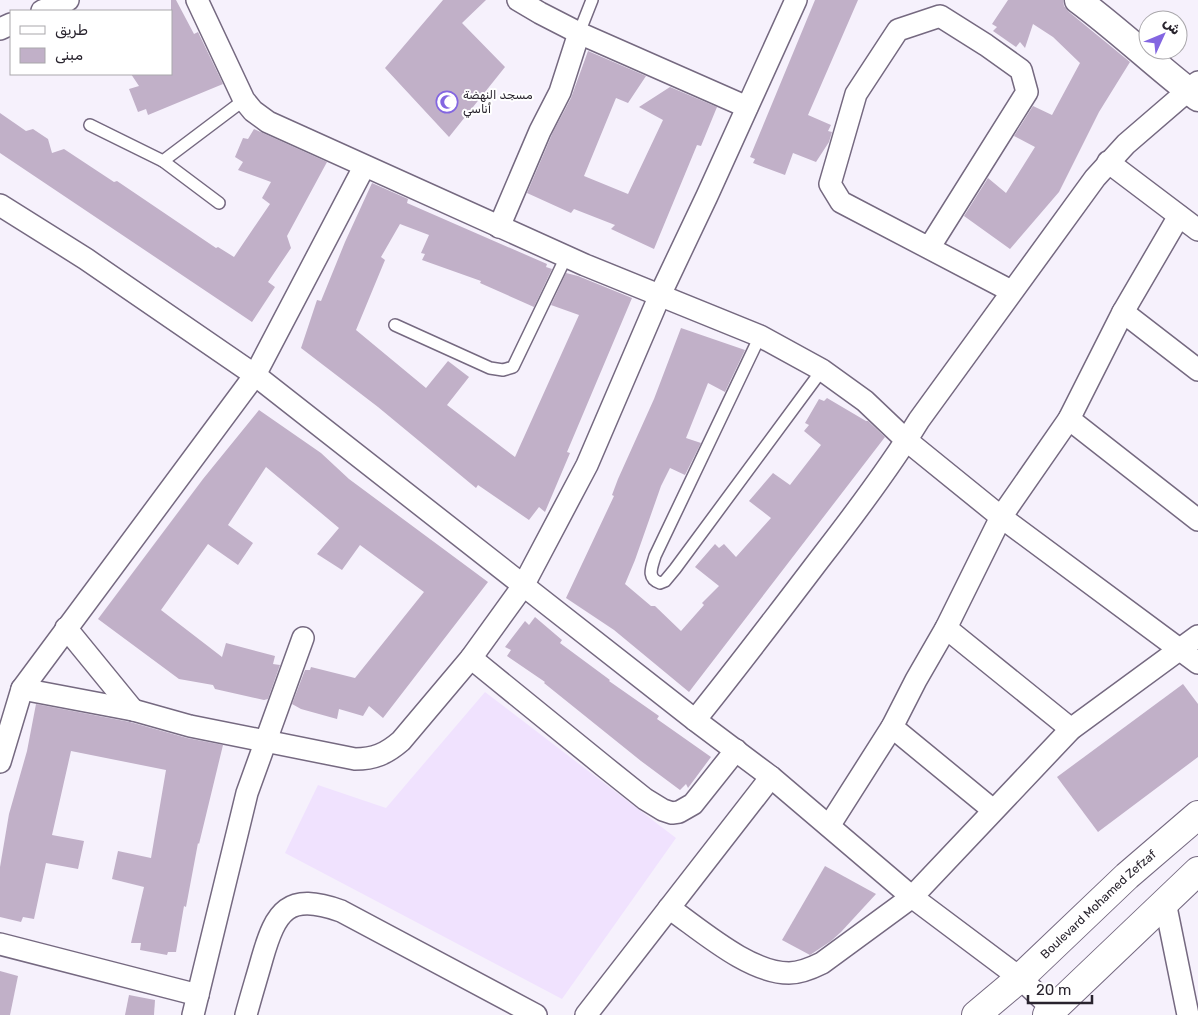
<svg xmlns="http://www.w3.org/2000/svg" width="1198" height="1015" font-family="Rubik,Vazirmatn,sans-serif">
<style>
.built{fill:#f0e2fe}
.building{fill:#c1b0c8}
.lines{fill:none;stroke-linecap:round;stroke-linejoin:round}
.service-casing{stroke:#756980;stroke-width:14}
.minor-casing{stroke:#756980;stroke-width:24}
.tertiary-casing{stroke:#756980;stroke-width:29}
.primary-casing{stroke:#756980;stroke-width:30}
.service{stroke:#fff;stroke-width:11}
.minor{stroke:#fff;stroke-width:21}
.tertiary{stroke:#fff;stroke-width:26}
.primary{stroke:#fff;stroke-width:28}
.labels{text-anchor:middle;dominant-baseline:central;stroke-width:4;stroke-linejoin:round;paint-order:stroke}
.poi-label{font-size:12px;fill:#29242e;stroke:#fff;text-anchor:start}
.street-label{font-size:12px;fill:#29242e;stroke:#fff}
</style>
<rect width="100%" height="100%" fill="#f6f1fc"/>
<path class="built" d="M 485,692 L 676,838 L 562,999 L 285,853 L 318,785 L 386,808 Z"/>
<g class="building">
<path d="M 171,0 L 176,0 L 194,34 L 198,32 L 223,84 L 148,115 L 146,109 L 138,112 L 129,89 L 139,86 L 131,74 L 171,74 Z"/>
<path d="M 443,0 L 486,0 L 462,23 L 505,67 L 449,137 L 385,68 Z"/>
<path d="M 815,0 L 858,0 L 808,115 L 831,125 L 828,131 L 832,132 L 829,142 L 816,162 L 793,153 L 785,175 L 753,163 L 755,159 L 750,157 Z"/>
<path d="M 1008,0 L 1063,0 L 1064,6 L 1069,12 L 1130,62 L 1099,112 L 1059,192 L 1010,249 L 964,216 L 988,178 L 1006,193 L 1035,147 L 1014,136 L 1033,106 L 1052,115 L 1080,63 L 1053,37 L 1033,24 L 1025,48 L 1020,42 L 1016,47 L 993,31 L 997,27 L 992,24 Z"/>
<path d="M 588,51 L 646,76 L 628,103 L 616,98 L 584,176 L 628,194 L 663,120 L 639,107 L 670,87 L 717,107 L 701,146 L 697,145 L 654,249 L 611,229 L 615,225 L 574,209 L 571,213 L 527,193 L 553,132 L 571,98 Z"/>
<path d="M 0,113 L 26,131 L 33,129 L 48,139 L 52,153 L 64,149 L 114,182 L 117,181 L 216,248 L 218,247 L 234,257 L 270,204 L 262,198 L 271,182 L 238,170 L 243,162 L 235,157 L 243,138 L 248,139 L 254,129 L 327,162 L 287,236 L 291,248 L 268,282 L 275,287 L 252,322 L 0,153 Z"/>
<path d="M 372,183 L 408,199 L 407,203 L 547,264 L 546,267 L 552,269 L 534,307 L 480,283 L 481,281 L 422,260 L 425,254 L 421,253 L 429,235 L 400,224 L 381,257 L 385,260 L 356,330 L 426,388 L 448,361 L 469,377 L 447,405 L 515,457 L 579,315 L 551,305 L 566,273 L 578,276 L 632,298 L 567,452 L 570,453 L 545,512 L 539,507 L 529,520 L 478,485 L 476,488 L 378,407 L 301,348 L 317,300 L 321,301 L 345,242 Z"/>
<path d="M 681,328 L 745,350 L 725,392 L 708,383 L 686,438 L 701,443 L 685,475 L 670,468 L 661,486 L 635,560 L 625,584 L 651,606 L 655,606 L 681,631 L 704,605 L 702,603 L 719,586 L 695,567 L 715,544 L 719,548 L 724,544 L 736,557 L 771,518 L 749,501 L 773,473 L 790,485 L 821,445 L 804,431 L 809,425 L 805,423 L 819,399 L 824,401 L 827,398 L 866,421 L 868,421 L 885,437 L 689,692 L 614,630 L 566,598 L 614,496 L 612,495 L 618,479 L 654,399 Z"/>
<path d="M 259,410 L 321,453 L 349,479 L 488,582 L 383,718 L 369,706 L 363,716 L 339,709 L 337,719 L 301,709 L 292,704 L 305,670 L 310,670 L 311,667 L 355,678 L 424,592 L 360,545 L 342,570 L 317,554 L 339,528 L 266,467 L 228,525 L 253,543 L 238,565 L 208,544 L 161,610 L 222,657 L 226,643 L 275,656 L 273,664 L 280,665 L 268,699 L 264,700 L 215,689 L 213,685 L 179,679 L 98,619 L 203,479 Z"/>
<path d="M 535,617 L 562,640 L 560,643 L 610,680 L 609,681 L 659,716 L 657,719 L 711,757 L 688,788 L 686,784 L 680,790 L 641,761 L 544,683 L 545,682 L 507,656 L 511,650 L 505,647 L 525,621 L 529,625 Z"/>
<path d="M 1183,684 L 1198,704 L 1198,757 L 1098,832 L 1057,777 Z"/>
<path d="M 36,704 L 130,722 L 187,738 L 223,745 L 199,844 L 198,843 L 186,907 L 184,906 L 176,952 L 168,952 L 167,955 L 140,950 L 141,943 L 131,943 L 144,887 L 112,879 L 118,851 L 151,858 L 166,770 L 71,751 L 52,835 L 84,841 L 78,869 L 46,863 L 34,919 L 23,917 L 21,922 L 0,917 L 0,867 L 9,814 L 27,751 Z"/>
<path d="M 825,866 L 876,894 L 841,932 L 831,941 L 810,955 L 782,940 Z"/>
<path d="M 0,971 L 18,976 L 10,1015 L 0,1015 Z"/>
<path d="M 129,995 L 155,1000 L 154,1015 L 125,1015 Z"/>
</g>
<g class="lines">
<g class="service-casing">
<g id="service">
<path d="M 579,33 L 592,0"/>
<path d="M 90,125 L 163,161 L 244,100"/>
<path d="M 163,161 L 219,203"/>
<path d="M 395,325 L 490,368 L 503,370 L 513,367 L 566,257"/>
<path d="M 760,336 L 655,556 C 652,567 646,578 660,583 L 665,581 L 675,569 L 822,370"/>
</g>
</g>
<g class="minor-casing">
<g id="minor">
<path d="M 197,0 L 244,100 L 253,111 L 268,122 L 585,265 L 760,336 L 822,370 L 865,401 L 906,440 L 1001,517 L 1198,663"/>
<path d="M 518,0 L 540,13 L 579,33 L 747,107"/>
<path d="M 42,11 L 68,0"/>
<path d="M 0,29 L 11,24"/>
<path d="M 1108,162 L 1198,230"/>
<path d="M 0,205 L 86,259 L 255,375 L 695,720 L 771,777 L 912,897 L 1020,978 L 1053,1009"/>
<path d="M 499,227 L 540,131 L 560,92 L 579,33"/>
<path d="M 929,248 L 1027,92 L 1021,70 L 986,45 L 940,16 L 898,30 L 856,94 L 830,184 L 841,202 L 1011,291"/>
<path d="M 1123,312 L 1198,370"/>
<path d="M 1069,419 L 1198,520"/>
<path d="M 66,628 L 133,710"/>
<path d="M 946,628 L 1071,729"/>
<path d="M 471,658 L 605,767 L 645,799 L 663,810 L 672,813 L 679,812 L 693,804 L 736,750"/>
<path d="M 22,689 L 133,710 L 190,726 L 355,759 C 374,759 386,754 401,741 L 471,658 L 523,586 L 587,465 L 660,295 L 707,196 L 796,0"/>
<path d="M 695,720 C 737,668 778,614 819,560 C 854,515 889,469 919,420 L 1095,178 L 1126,144 L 1198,82"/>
<path d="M 892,727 L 993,810"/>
<path d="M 0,762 L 22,689 L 255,375 L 364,167"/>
<path d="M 829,826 L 892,727 L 916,680 L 946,628 L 1001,517 L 1069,419 L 1123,312 L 1179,216"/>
<path d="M 1165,902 L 1188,1015"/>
<path d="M 669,908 C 701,930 749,973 789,973 C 800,973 812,968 822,963 L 912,897 L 1071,729 L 1198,636"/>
<path d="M 0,944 L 198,995"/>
<path d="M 193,1015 L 247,793 L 303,638"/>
<path d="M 246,1015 C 251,996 257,977 262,959 C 276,910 288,892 341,911 L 536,1015"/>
<path d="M 586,1015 L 771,777"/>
</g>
</g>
<g class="tertiary-casing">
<path id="tertiary" d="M 1078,0 C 1120,31 1157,67 1198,98"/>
</g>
<g class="primary-casing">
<g id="primary">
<path id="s1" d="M 976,1015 L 1020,978 L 1127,876 L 1198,815"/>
<path d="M 1047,1015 L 1198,871"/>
</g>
</g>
<use href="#service" class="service"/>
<use href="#minor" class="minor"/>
<use href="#tertiary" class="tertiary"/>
<use href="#primary" class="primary"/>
</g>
<defs>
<g id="mosque-ring" transform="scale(1.125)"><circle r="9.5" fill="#fff" stroke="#8366e1" stroke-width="1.5"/><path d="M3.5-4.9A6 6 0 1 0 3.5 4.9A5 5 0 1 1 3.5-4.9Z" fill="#8366e1"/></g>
</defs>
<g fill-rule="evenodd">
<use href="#mosque-ring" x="447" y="102"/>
</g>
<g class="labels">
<g class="poi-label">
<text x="463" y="95">مسجد النهضة<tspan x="463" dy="14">أناسي</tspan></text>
</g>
<g class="street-label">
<text stroke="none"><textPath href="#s1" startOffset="165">Boulevard Mohamed Zefzaf</textPath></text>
</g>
</g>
<rect x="10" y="10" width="162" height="65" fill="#ffffff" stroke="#a9a7ab"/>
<rect x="20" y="26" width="25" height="8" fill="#ffffff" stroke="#a9a7ab"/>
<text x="55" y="35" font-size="15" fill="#29242e">طريق</text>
<rect x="20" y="48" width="25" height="15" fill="#c1b0c8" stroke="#a9a7ab"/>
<text x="55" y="60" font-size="15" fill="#29242e">مبنى</text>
<g transform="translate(1163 35) rotate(46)"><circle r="24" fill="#ffffff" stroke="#a9a7ab"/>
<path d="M0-4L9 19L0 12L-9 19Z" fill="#8366e1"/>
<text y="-8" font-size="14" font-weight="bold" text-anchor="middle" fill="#29242e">ش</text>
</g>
<path d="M1028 995v8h64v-8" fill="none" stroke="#29242e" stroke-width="2.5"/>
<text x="1036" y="995" font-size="15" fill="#29242e" stroke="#ffffff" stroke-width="4" paint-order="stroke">20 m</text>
</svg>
